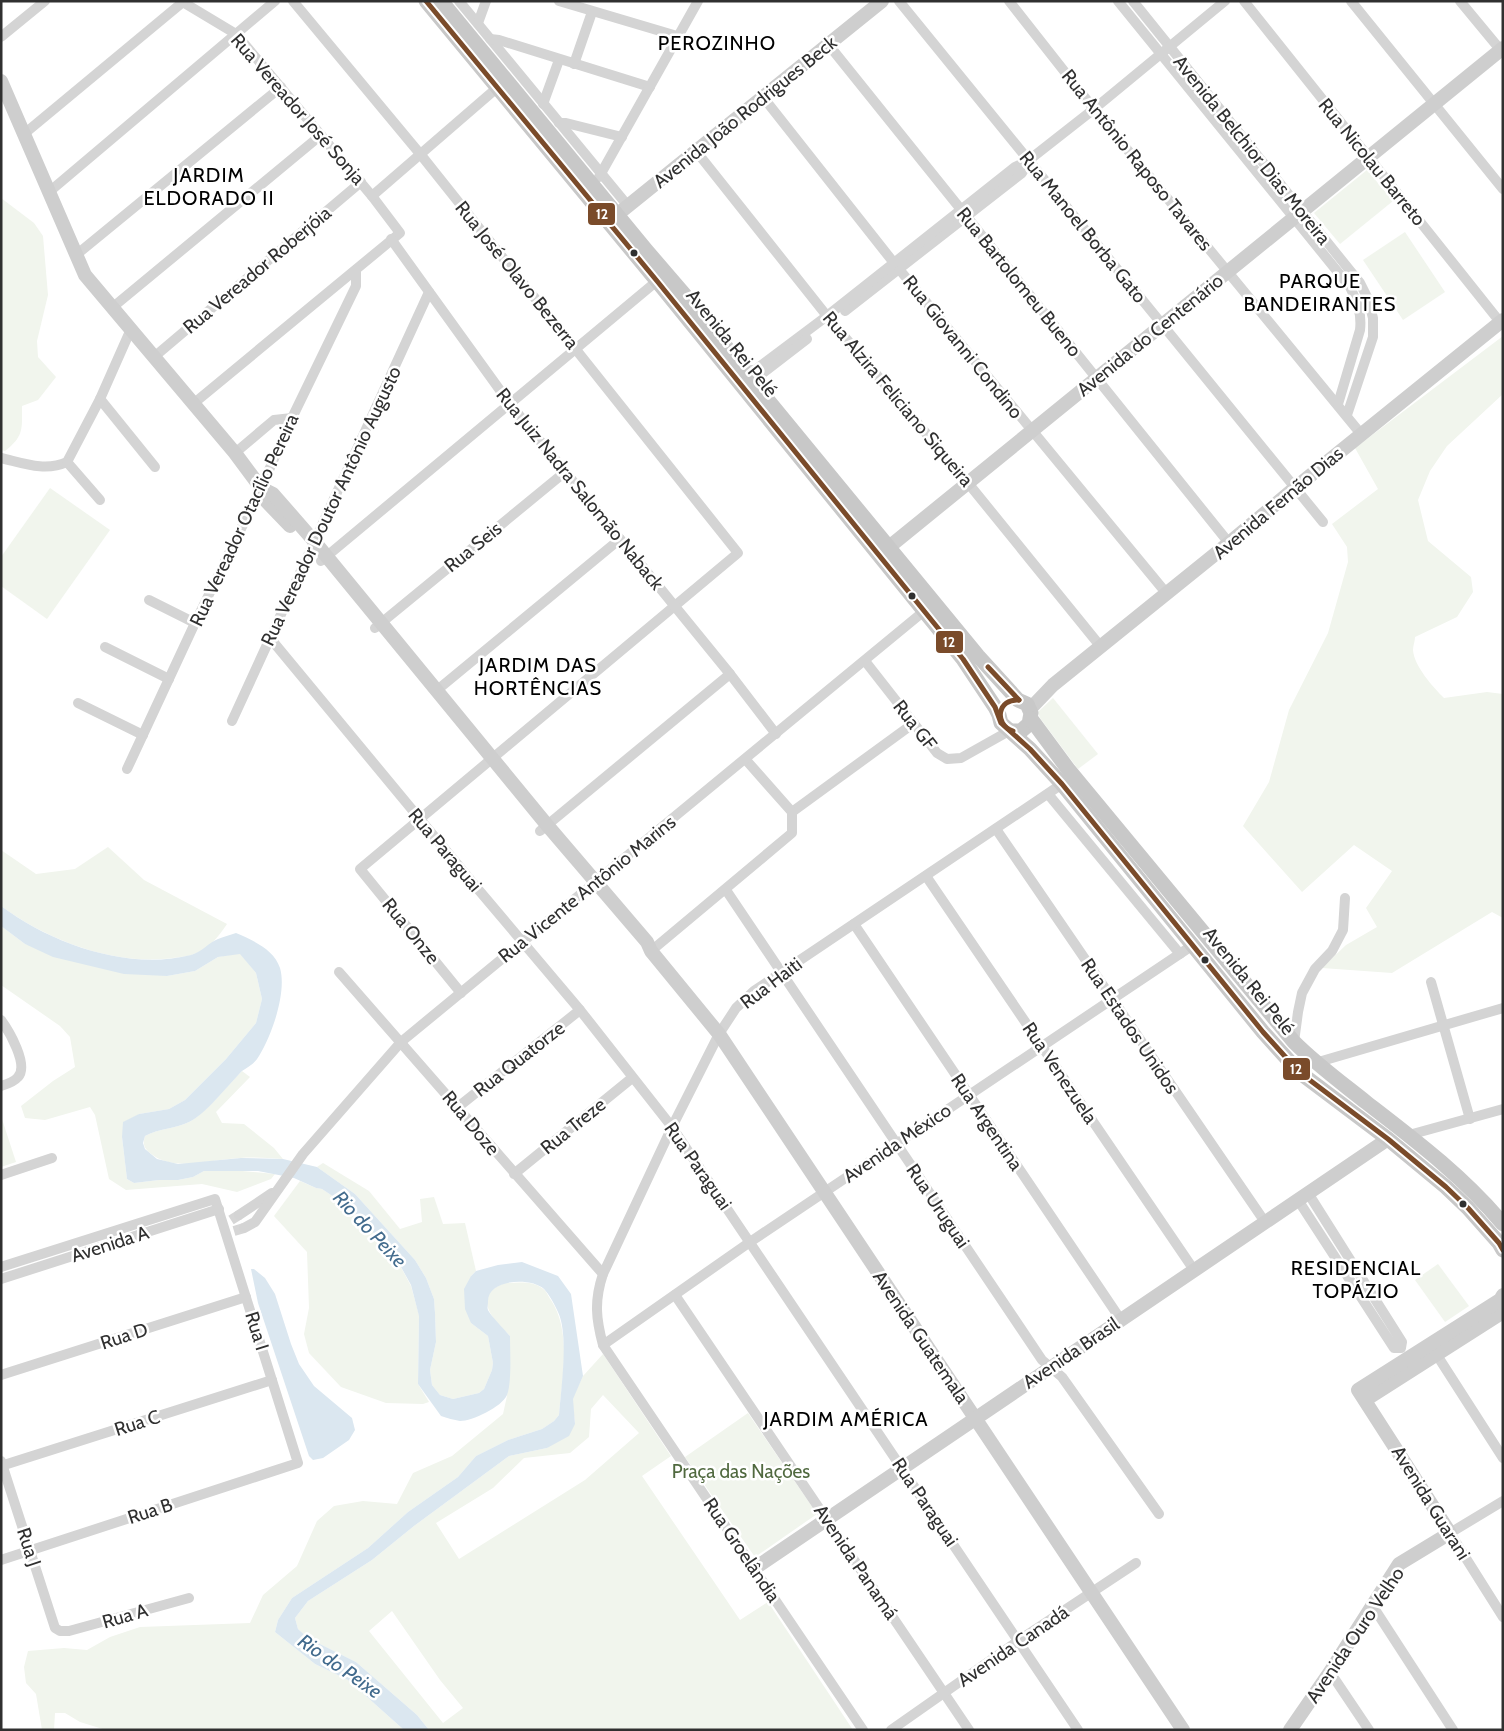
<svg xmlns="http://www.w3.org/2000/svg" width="1504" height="1731" font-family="Cabin,sans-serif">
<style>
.green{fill:#f1f5ed;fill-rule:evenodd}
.water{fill:#dbe7f0}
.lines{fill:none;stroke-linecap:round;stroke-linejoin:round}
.street-tunnel{stroke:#d6d6d6;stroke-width:10;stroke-dasharray:10 5;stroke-linecap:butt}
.street{stroke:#d4d4d4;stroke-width:10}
.secondary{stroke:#cecece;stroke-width:14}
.primary{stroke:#c8c8c8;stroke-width:15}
.bus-1-casing{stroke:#fff;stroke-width:9}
.bus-1{stroke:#7a4b2a;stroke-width:5}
.bus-dot{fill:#303030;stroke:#fff;stroke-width:2}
.labels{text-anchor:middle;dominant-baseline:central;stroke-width:5;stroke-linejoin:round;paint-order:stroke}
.street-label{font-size:19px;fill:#303030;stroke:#fff}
.park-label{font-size:19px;fill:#50693f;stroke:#fff}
.neighbourhood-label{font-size:20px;letter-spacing:1px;fill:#000;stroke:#fff}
.water-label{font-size:20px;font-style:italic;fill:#426b8d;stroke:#fff}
.line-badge{stroke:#fff;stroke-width:2}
.badge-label{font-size:14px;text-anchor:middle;font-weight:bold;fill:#fff}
</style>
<rect width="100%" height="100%" fill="#fff"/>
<g class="green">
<path d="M 1367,170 L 1393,201 L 1340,244 L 1314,213 Z"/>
<path d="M 1,198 L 34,223 L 43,236 L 48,295 L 37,341 L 38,357 L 56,377 L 38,400 L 22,406 C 22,429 24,436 5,451 L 1,450 Z"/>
<path d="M 1405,232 L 1445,292 L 1403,320 L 1363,260 Z"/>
<path d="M 1503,336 L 1503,394 L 1447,446 L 1430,471 L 1418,500 L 1428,541 L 1471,577 L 1473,592 L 1457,617 L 1415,637 C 1415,641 1413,646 1413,650 C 1414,666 1433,687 1444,698 L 1487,692 L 1503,694 L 1503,918 L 1492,912 L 1392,973 L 1322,968 L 1346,945 L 1377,927 L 1366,908 L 1392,871 L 1354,845 L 1302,892 L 1243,826 L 1269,782 L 1289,710 L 1328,633 L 1348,562 L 1347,547 L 1332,524 L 1378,489 L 1355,448 Z"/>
<path d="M 50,488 L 110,530 L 47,619 L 1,586 L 1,557 Z"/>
<path d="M 1053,698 L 1098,754 L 1078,769 L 1040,718 L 1038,712 Z"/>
<path d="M 108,847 L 144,880 L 227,924 C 219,936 209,949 194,954 C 187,957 179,957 172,958 C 114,966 47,940 1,906 L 1,850 L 36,874 L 75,869 Z"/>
<path d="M 1,926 L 25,944 L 167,976 L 195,971 L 218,957 L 240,953 L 256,973 L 262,999 L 256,1023 L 226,1059 L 185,1100 L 169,1109 L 139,1114 L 122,1137 L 127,1179 L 134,1183 L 159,1180 L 178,1180 L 193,1177 L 204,1171 L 231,1170 L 275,1174 L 271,1179 L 237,1192 L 202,1184 L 126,1190 L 109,1179 L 95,1115 L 90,1107 L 45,1120 L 25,1118 L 21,1106 L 53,1081 L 75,1067 L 70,1037 L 60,1026 L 1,985 Z"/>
<path d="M 242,1071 L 250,1077 L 216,1112 L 222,1123 L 244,1124 L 274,1148 L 283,1159 C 269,1158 254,1157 240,1158 C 211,1159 174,1173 150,1153 C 143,1147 143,1143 145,1136 C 159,1128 175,1129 189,1122 C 204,1115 230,1083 242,1071 Z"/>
<path d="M 1,1116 L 16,1162 L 1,1167 Z"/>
<path d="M 323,1163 L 369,1191 L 400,1229 L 422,1222 L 420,1199 L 434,1197 L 443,1224 L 465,1223 L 476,1271 L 471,1276 L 471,1323 L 488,1336 L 493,1363 L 492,1370 L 484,1389 L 479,1393 L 453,1399 L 440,1395 L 432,1385 L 430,1370 L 436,1342 L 435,1313 L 434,1299 L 426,1278 L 415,1260 L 355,1194 L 317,1167 Z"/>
<path d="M 300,1181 L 316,1188 L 322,1189 L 340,1201 L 363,1221 L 396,1258 L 411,1286 L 419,1315 L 418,1384 L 429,1402 L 423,1404 L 386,1403 L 341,1387 L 309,1353 L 304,1334 L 309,1308 L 307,1252 L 274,1216 Z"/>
<path d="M 1438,1264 L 1469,1306 L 1445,1322 L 1415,1280 Z"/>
<path d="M 504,1283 C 516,1283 531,1280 542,1288 C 546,1290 548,1296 551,1300 C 572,1333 562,1378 559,1415 L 554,1421 L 542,1429 L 508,1440 L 476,1456 L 458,1477 L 408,1512 L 368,1548 L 292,1598 L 278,1620 L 275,1632 L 315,1664 L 348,1680 L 404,1730 L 106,1730 L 80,1722 L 65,1713 L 55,1713 L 54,1730 L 42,1730 L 36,1694 L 26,1683 L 24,1667 L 28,1651 L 64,1648 L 87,1650 L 110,1637 L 140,1627 L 250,1623 L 263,1595 L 297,1566 L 317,1521 L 334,1506 L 363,1501 L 397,1504 L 413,1473 L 452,1456 L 503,1414 L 507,1396 L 510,1336 C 501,1326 482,1311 488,1295 C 490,1289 499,1286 504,1283 Z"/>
<path d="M 603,1354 L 671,1456 L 642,1476 L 740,1620 L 768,1602 L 853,1730 L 429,1730 L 417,1715 L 356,1662 L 308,1638 L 298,1629 L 295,1618 L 308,1601 L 372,1560 L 414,1526 L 509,1456 L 547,1448 L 575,1423 L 572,1399 L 583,1376 ZM 603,1395 L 639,1433 L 585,1480 L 459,1559 L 436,1523 L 493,1488 L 524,1458 L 570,1453 L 589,1437 L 591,1409 ZM 392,1611 L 440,1680 L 463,1708 L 443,1723 L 369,1631 Z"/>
<path d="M 748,1413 L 817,1514 L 755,1557 L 685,1457 Z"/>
</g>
<g class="water">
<path d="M 1,906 C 52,944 128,971 191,955 C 202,952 208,943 218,939 C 223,937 230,935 236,933 C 252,940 274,949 280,968 C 287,992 272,1035 259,1056 C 255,1063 249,1067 242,1071 C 230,1083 204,1116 189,1122 C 175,1129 159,1128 145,1136 L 143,1143 L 145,1149 L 157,1159 L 178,1164 L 241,1158 L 283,1159 L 317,1167 L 355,1194 L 415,1260 L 426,1278 L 434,1299 L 435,1313 L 436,1342 L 430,1370 L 432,1385 L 440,1395 L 453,1399 L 479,1393 L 484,1389 L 492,1370 L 493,1363 L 488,1336 L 471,1323 L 465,1309 L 464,1289 L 471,1276 L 476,1271 L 498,1265 L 522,1262 L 558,1276 L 571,1294 L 583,1376 L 573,1399 L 575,1424 L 569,1436 L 547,1448 L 509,1456 L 414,1526 L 372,1560 L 308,1601 L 295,1618 L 298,1629 L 308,1638 L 356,1662 L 417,1715 L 429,1730 L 404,1730 L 348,1680 L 315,1664 L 275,1632 L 278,1620 L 292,1598 L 368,1548 L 408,1512 L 458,1477 L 476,1456 L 508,1440 L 542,1429 L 554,1421 L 559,1415 C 561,1389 569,1335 558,1312 C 555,1305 549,1294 544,1289 C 531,1277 487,1279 488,1302 C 488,1305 487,1308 488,1310 C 490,1315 506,1331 510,1336 C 510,1351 512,1382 507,1395 C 502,1407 472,1421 460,1421 C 454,1420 447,1418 441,1416 L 418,1384 L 419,1316 L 411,1285 L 396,1258 L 363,1221 L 340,1201 L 322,1189 L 316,1188 L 294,1178 L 258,1171 L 204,1171 L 193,1177 L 178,1180 L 159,1180 L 134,1183 L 127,1179 L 122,1137 L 123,1122 L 139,1114 L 169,1109 L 185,1100 L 226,1059 L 256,1023 L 262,999 L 256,973 L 240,954 L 218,957 L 195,971 L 167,976 L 124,974 L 53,957 L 25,944 L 1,926 Z"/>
<path d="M 251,1269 L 254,1269 L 265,1278 L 275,1294 L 291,1344 L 299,1364 L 314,1386 L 352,1418 L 355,1430 L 349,1440 L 323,1458 L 313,1460 L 309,1456 L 258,1303 Z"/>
</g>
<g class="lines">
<g class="street-tunnel">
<path d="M 231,1220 L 239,1215"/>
<path d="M 234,1231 L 244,1228"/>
</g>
<g class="street">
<path d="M 181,1 L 236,34 L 372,196 L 400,233 L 193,404"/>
<path d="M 293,1 L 421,155 L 738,553 L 360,869 L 461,993"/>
<path d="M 459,1 L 628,206"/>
<path d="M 559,1 L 677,36"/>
<path d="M 899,1 L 1323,522"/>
<path d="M 1009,1 L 1094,109 L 1361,434"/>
<path d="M 1118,1 L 1350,287 C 1357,302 1362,313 1360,330 L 1338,404"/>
<path d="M 1133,1 L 1360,283 L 1368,299 L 1373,318 L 1373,337 L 1347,415"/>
<path d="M 1244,1 L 1500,322"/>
<path d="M 1351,1 L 1503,189"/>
<path d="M 1460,1 L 1503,53"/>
<path d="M 478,23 L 486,1"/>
<path d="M 1,37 L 45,1"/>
<path d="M 490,39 L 499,40 L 650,87"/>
<path d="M 828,44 L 1229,543"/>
<path d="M 574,64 L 592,12"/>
<path d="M 763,97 L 894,263 L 1167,594"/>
<path d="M 543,104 L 559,60"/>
<path d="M 559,123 L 566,123 L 622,137"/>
<path d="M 24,134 L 183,2"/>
<path d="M 696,151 L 827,316 L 968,483 L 1101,647"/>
<path d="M 599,177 L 698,1"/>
<path d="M 49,192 L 275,1"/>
<path d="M 372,196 L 498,87"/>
<path d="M 391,239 L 510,404 L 730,674 L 776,734"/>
<path d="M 76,255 L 281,87"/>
<path d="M 113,307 L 321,135"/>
<path d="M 845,311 L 1022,173 L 1029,160"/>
<path d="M 154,357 L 361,182"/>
<path d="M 743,370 L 755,370 L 827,316 L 1015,167 L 1029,160 L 1094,109 L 1225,1"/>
<path d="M 757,387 L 759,376 L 807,339"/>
<path d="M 100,399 L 155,467"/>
<path d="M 235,453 L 274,420 L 292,418"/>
<path d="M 1,458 C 23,463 45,472 67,462 L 100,399 L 131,329"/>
<path d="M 67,462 L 100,500"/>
<path d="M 321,561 L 657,281"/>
<path d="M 149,600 L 195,623"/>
<path d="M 375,628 L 565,472"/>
<path d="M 270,638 L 477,888 L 580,1010 L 672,1127 L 1078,1730"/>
<path d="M 105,647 L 169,679"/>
<path d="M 865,661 L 937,753 L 947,759 L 961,758 L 1009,731"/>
<path d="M 436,691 L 620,539"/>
<path d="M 78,703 L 143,735"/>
<path d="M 232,721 L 429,292"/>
<path d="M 746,760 L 792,812"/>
<path d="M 127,769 L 195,623 L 261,488 L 292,418 L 356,286 L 356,270"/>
<path d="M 1048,794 L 1180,954"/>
<path d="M 792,812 L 914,723"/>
<path d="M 996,829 L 1265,1222"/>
<path d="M 540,831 L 730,674"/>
<path d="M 926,876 L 1194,1270"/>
<path d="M 726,890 L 1042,1360 L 1062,1377 L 1159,1514"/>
<path d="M 854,924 L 1121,1320"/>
<path d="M 651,951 L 792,833 L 792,812"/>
<path d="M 339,972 L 603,1274"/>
<path d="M 1431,982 L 1470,1119"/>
<path d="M 1,1020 C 9,1031 29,1065 18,1077 C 14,1082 8,1084 1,1086"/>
<path d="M 1294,1042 L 1298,1012 L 1302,993 L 1315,969 L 1332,951 L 1343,930 L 1345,898"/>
<path d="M 1315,1063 L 1503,1008"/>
<path d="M 458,1107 L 580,1010"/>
<path d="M 1409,1135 L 1503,1109"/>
<path d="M 514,1174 L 632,1078"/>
<path d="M 1,1175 L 52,1158"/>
<path d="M 1298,1200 L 1394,1348 L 1401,1348 L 1402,1342 L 1308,1193"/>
<path d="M 239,1215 L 272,1193"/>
<path d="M 244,1228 L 255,1222 L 303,1154 L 401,1042 L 923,612"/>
<path d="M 1,1267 L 215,1199 L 298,1463 L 1,1560"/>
<path d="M 1,1279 L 219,1209"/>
<path d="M 675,1295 L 969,1730"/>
<path d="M 603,1345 L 750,1242 L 1193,945"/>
<path d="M 1433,1349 L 1503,1458"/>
<path d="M 1,1375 L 246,1297"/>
<path d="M 1,1461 L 55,1628 L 60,1631 L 69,1631 L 189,1598"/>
<path d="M 1,1466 L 272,1380"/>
<path d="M 1503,1501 L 1450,1533 L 1503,1617"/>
<path d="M 1372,1605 L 1453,1730"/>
<path d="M 1330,1672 L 1369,1730"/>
<path d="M 863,1730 L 603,1345 C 596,1319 594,1301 603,1274 L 672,1127 L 719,1034 L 736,1008 L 754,991 L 1062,784"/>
<path d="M 891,1730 L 1018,1641 L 1136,1563"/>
</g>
<g class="secondary">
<path d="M 1,81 L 85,275 L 235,453 L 261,488 L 266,501 L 290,526"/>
<path d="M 608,222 L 882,1"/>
<path d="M 261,488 L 273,494 L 314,541 L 547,825 L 647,942 L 651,951 L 719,1034 L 1183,1730"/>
<path d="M 889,547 L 1503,48"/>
<path d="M 1030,709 L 1053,685 L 1229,543 L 1295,488 L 1503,320"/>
<path d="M 1365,1400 L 1503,1312"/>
<path d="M 755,1568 L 1388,1139"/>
<path d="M 1290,1730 L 1330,1672 L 1399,1564 L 1450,1533 L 1358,1390 L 1500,1300 L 1503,1295"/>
</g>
<g class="primary">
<path d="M 426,1 L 657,281 L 963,659 L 995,707 L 999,715 L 1001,723 L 1030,749 L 1062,784 L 1263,1032 L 1299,1072 L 1388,1139 L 1446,1187 L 1468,1208 L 1499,1243 L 1503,1250"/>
<path d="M 441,1 L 646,250 L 707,321 L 743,370 L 978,656 L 1018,700 L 1027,704 L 1031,713 L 1029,724 L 1021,731 L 1011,731"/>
<path d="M 1031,719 L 1068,769 L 1294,1042 C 1317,1065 1342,1083 1367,1103 C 1415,1140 1464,1177 1503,1224"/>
</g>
<g class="bus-1-casing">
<g id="bus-1">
<path d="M 426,1 L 657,281 L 963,659 L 995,707 L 1001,723 L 1030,749 L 1062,784 L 1263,1032 L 1299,1072 L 1388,1139 L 1446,1187 L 1468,1208 L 1499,1243 L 1503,1250"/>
<path d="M 988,667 L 1019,700"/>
<path d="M 1013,731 C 993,724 998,698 1019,700"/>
</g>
</g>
<use href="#bus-1" class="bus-1"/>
</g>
<g class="bus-dot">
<circle cx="634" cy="253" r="4.5"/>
<circle cx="912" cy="596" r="4.5"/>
<circle cx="1205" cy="960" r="4.5"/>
<circle cx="1463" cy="1204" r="4.5"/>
</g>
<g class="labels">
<g class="street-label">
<text transform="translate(298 109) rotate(49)">Rua Vereador José Sonja</text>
<text transform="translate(745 112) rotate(-39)">Avenida João Rodrigues Beck</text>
<text transform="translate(1252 150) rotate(51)">Avenida Belchior Dias Moreira</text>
<text transform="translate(1137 160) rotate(51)">Rua Antônio Raposo Tavares</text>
<text transform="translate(1372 162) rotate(51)">Rua Nicolau Barreto</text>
<text transform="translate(1083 227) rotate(51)">Rua Manoel Borba Gato</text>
<text transform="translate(257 270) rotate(-40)">Rua Vereador Roberjóia</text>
<text transform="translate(517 275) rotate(51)">Rua José Olavo Bezerra</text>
<text transform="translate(1019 282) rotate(51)">Rua Bartolomeu Bueno</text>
<text transform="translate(1150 335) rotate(-39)">Avenida do Centenário</text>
<text transform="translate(732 343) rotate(51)">Avenida Rei Pelé</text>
<text transform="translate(963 347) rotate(51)">Rua Giovanni Condino</text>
<text transform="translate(898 399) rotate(50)">Rua Alzira Feliciano Siqueira</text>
<text transform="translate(580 489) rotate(51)">Rua Juiz Nadra Salomão Naback</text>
<text transform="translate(1278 503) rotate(-40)">Avenida Fernão Dias</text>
<text transform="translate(331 506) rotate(-65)">Rua Vereador Doutor Antônio Augusto</text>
<text transform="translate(244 520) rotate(-65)">Rua Vereador Otacílio Pereira</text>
<text transform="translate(473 547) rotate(-39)">Rua Seis</text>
<text transform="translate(915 725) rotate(52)">Rua GF</text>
<text transform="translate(445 850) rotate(50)">Rua Paraguai</text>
<text transform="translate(587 889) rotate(-39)">Rua Vicente Antônio Marins</text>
<text transform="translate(411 931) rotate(51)">Rua Onze</text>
<text transform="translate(1249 981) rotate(51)">Avenida Rei Pelé</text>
<text transform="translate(771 983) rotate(-37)">Rua Haiti</text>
<text transform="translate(1130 1026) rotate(56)">Rua Estados Unidos</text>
<text transform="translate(519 1059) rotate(-38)">Rua Quatorze</text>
<text transform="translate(1060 1073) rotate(56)">Rua Venezuela</text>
<text transform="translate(987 1122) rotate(56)">Rua Argentina</text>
<text transform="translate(471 1123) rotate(50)">Rua Doze</text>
<text transform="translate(573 1126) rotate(-39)">Rua Treze</text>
<text transform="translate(897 1143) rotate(-34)">Avenida México</text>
<text transform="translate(698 1166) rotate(55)">Rua Paraguai</text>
<text transform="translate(938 1206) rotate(56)">Rua Uruguai</text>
<text transform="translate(110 1244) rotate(-18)">Avenida A</text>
<text transform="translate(257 1331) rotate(73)">Rua I</text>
<text transform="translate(124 1336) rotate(-18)">Rua D</text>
<text transform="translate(921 1337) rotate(56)">Avenida Guatemala</text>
<text transform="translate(1071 1353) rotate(-34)">Avenida Brasil</text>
<text transform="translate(137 1423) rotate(-18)">Rua C</text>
<text transform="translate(925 1502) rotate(56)">Rua Paraguai</text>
<text transform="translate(1431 1503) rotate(58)">Avenida Guarani</text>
<text transform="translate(150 1511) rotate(-18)">Rua B</text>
<text transform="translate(29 1547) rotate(72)">Rua J</text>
<text transform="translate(742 1550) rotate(56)">Rua Groelândia</text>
<text transform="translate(856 1562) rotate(56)">Avenida Panamá</text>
<text transform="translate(125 1616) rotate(-16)">Rua A</text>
<text transform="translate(1355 1635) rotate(-56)">Avenida Ouro Velho</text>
<text transform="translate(1013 1646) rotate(-34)">Avenida Canadá</text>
</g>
<g class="park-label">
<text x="741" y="1471">Praça das Nações</text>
</g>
<g class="neighbourhood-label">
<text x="717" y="43">PEROZINHO</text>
<text x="209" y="175">JARDIM<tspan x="209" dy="23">ELDORADO II</tspan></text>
<text x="1320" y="281">PARQUE<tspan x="1320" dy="23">BANDEIRANTES</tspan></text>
<text x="538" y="665">JARDIM DAS<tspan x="538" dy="23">HORTÊNCIAS</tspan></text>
<text x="1356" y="1268">RESIDENCIAL<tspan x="1356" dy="23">TOPÁZIO</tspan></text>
<text x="846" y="1419">JARDIM AMÉRICA</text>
</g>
<g class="water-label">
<text transform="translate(370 1229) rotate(47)">Rio do Peixe</text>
<text transform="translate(340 1666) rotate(35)">Rio do Peixe</text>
</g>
</g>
<g class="line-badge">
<rect x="587" y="202" width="29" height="24" rx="5" fill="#7a4b2a"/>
<rect x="935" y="630" width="29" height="24" rx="5" fill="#7a4b2a"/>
<rect x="1282" y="1057" width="29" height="24" rx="5" fill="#7a4b2a"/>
</g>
<g class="badge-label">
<text x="602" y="219">12</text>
<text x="949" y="647">12</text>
<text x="1296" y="1074">12</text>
</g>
<rect width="1504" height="1731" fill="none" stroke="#303030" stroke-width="5"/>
</svg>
